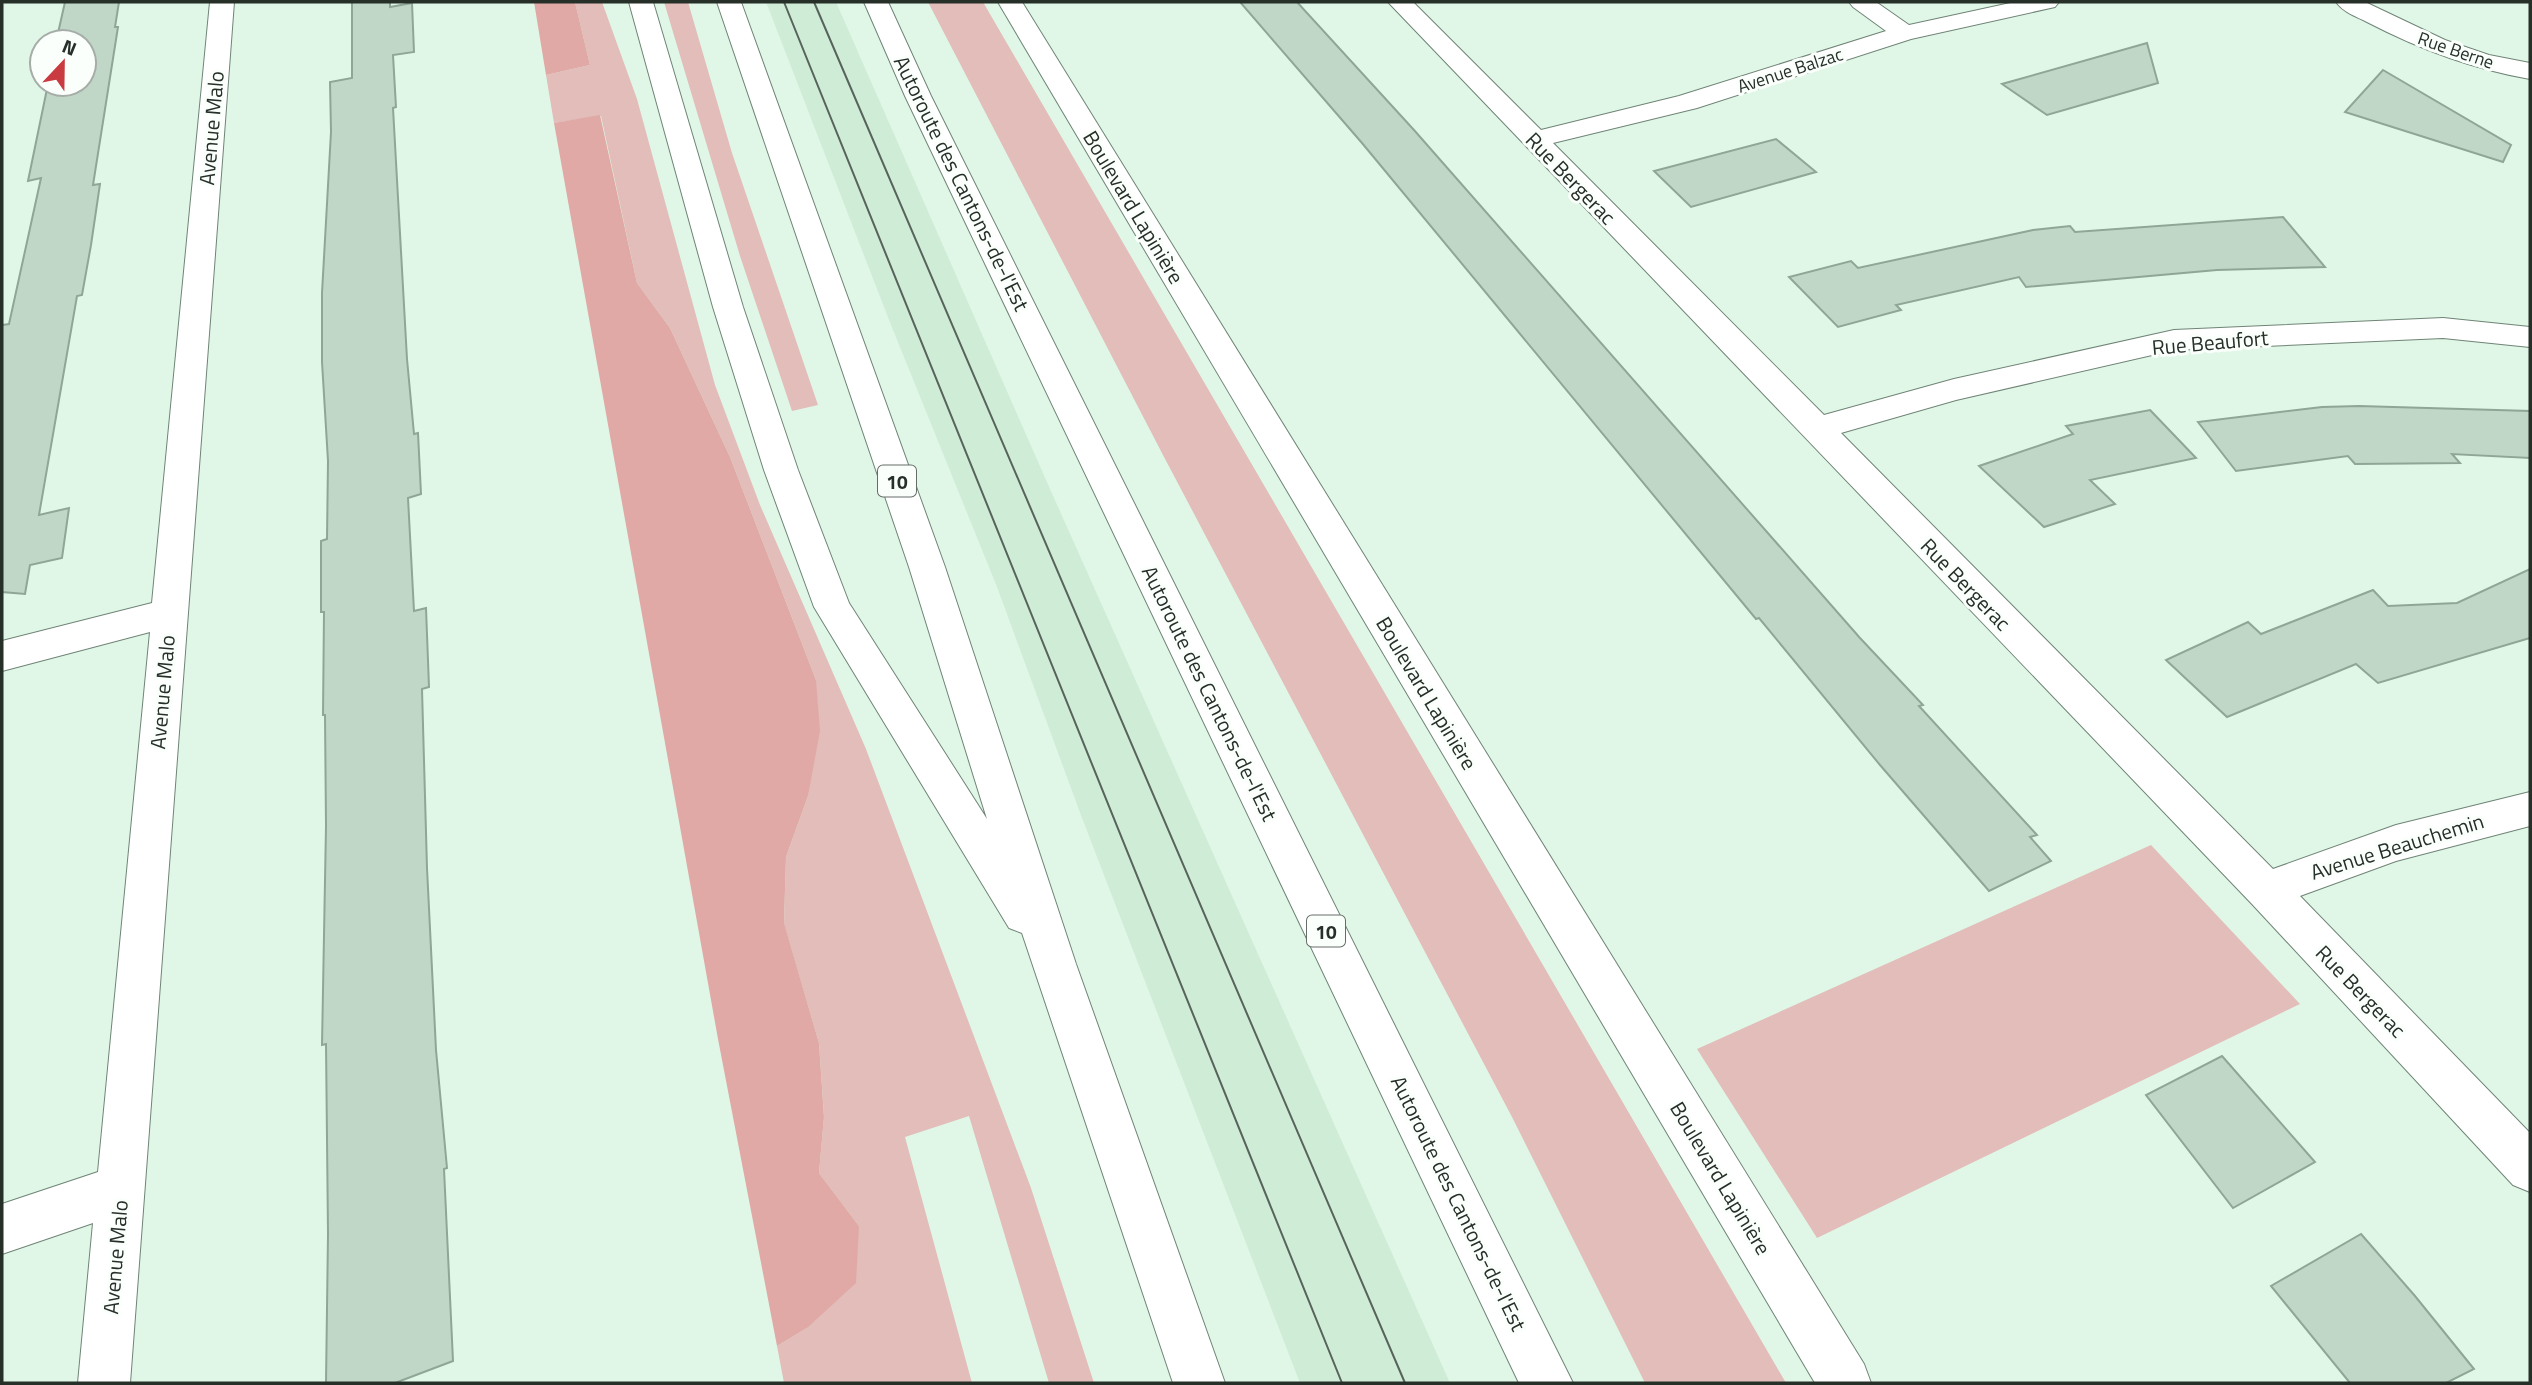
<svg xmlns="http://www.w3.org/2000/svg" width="2532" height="1385" font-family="'Titillium Web',sans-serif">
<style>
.built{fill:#cfecd7}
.green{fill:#e2bdba}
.forest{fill:#e0a9a6}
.building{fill:#c0d7c7;stroke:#8fa596;stroke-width:2}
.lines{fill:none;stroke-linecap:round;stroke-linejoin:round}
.minor-casing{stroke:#6f8476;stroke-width:2}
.major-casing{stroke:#6f8476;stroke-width:2}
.highway-casing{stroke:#6f8476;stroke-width:2}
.minor{fill:#fff;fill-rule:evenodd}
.major{fill:#fff;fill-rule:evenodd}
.highway{fill:#fff;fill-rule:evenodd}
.tram{stroke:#57635b;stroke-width:2}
.labels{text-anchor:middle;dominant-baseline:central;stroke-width:6;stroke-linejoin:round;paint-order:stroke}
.far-street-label{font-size:18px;fill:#272f29;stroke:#fafffb}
.shield{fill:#fafffb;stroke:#666d68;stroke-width:2}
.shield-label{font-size:19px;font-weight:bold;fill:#272f29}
.street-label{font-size:21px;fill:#272f29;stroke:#fafffb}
</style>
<rect width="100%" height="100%" fill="#e0f7e7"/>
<path class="built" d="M 766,2 L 836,2 L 1050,489 L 1450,1383 L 1300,1383 L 1082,818 L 997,587 L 889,320 Z"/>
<g class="green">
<path d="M 575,2 L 602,2 L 637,99 L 715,385 L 760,505 L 866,749 L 1031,1188 L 1094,1383 L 1049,1383 L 969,1116 L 905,1137 L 972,1383 L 784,1383 L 777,1346 L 807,1328 L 859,1226 L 819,1173 L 824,1116 L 819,1043 L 784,924 L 786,857 L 808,796 L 816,680 L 730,457 L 670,328 L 637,283 L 601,116 L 554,123 L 546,75 L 590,65 Z"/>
<path d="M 664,2 L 688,2 L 732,153 L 818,405 L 792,411 L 740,256 Z"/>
<path d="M 928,2 L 983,2 L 1786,1383 L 1645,1383 L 1512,1117 L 1163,455 Z"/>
<path d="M 2151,845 L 2300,1004 L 1817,1238 L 1697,1049 Z"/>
</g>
<g class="forest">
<path d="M 534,2 L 575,2 L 590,65 L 546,75 Z"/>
<path d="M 600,115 L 637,283 L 670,328 L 730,457 L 816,680 L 820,731 L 808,796 L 786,857 L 784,923 L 819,1043 L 824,1117 L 819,1173 L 859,1226 L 856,1283 L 807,1328 L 777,1346 L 718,1039 L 554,123 Z"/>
</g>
<g class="building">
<path d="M 65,2 L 119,2 L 115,27 L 118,27 L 93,185 L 100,184 L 91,245 L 82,295 L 77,296 L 39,515 L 69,508 L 62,558 L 30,565 L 25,594 L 2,592 L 2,325 L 9,324 L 41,178 L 28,181 L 48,84 L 84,84 L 84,42 L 56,42 Z"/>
<path d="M 352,2 L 390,2 L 390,7 L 412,3 L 414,52 L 393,55 L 396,107 L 393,108 L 407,359 L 414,434 L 418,433 L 421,494 L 408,498 L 414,611 L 426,608 L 429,687 L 422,689 L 427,868 L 436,1050 L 447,1168 L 444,1169 L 453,1361 L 395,1383 L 326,1383 L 328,1234 L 326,1044 L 322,1045 L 326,826 L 325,715 L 323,715 L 324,612 L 321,612 L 321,541 L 327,539 L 328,461 L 322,362 L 322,293 L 331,132 L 330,82 L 352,78 Z"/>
<path d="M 1240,2 L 1297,2 L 1414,130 L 1860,638 L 1923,705 L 1919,706 L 2037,835 L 2030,837 L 2051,861 L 1989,891 L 1880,765 L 1759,618 L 1756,619 L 1362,143 Z"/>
<path d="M 2147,43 L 2158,83 L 2047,115 L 2002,84 Z"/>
<path d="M 2383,70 L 2511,145 L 2503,162 L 2345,112 Z"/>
<path d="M 1776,139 L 1816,172 L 1691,207 L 1654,171 Z"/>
<path d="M 2283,217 L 2325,267 L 2217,270 L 2026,287 L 2019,277 L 1896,305 L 1901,310 L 1838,327 L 1789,277 L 1851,261 L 1858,268 L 2033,230 L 2070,226 L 2075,232 Z"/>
<path d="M 2359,406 L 2530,411 L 2530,458 L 2452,454 L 2460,463 L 2355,464 L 2348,456 L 2236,471 L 2198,422 L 2322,407 Z"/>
<path d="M 2150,410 L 2196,458 L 2090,480 L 2115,504 L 2044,527 L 1979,466 L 2073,434 L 2066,426 Z"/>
<path d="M 2530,569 L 2530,638 L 2378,683 L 2356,664 L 2227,717 L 2166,660 L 2248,622 L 2261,634 L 2373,590 L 2388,606 L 2457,603 Z"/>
<path d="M 2222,1056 L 2315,1162 L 2233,1208 L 2146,1095 Z"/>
<path d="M 2361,1234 L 2415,1296 L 2474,1369 L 2446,1383 L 2350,1383 L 2271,1286 Z"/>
</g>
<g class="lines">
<g class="minor-casing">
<g id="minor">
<path d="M 210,2 L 234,2 L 130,1383 L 78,1383 L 93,1223 L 2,1254 L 2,1204 L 98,1172 L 150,632 L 2,671 L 2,641 L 152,603 Z"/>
<path d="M 1388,2 L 1413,2 L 1541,130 L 1679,96 L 1886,31 L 1853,7 L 1849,2 L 1876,2 L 1909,25 L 2015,2 L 2059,2 L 2055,7 L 1911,39 L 1697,108 L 1553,143 L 1824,415 L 1954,379 L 2174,330 L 2443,318 L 2530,327 L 2530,347 L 2443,338 L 2174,350 L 1956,400 L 1841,433 L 2273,869 L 2396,825 L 2530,792 L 2530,826 L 2396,861 L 2300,896 L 2530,1133 L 2530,1192 L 2513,1185 L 2252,904 Z"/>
<path d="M 2336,2 L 2365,2 L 2445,40 L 2489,55 L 2530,63 L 2530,79 C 2473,69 2419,49 2367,22 C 2357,17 2343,12 2336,2 Z"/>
</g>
</g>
<g class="major-casing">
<path id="major" d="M 998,2 L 1022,2 L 1864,1364 L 1871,1383 L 1815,1383 Z"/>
</g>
<g class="highway-casing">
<g id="highway">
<path d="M 629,2 L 653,2 L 743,307 L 798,470 L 849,603 L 987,819 L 909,567 L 717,2 L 741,2 L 945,567 L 1076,964 L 1225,1383 L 1173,1383 L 1022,933 L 1009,928 L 814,607 L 764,470 L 713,307 Z"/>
<path d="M 864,2 L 888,2 L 931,96 L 1573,1383 L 1519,1383 L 905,96 Z"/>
</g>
</g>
<use href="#minor" class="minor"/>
<use href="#major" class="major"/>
<use href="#highway" class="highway"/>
<g class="tram">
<path d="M 784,2 L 1342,1383"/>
<path d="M 814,2 L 1405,1383"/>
</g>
</g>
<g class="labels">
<g class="far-street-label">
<text transform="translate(2456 50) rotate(19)">Rue Berne</text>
<text transform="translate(1790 70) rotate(-18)">Avenue Balzac</text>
</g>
<g class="shield">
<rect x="878" y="465.5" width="38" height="31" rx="5"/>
<rect x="1307" y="915.5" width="38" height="31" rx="5"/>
</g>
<g class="shield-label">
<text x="897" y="481">10</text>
<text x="1326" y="931">10</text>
</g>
<g class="street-label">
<text transform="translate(211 128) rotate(-85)">Avenue Malo</text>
<text transform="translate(1571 178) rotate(46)">Rue Bergerac</text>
<text transform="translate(962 183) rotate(64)">Autoroute des Cantons-de-l'Est</text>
<text transform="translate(1134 207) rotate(59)">Boulevard Lapinière</text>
<text transform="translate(2210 342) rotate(-5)">Rue Beaufort</text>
<text transform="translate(1966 584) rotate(46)">Rue Bergerac</text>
<text transform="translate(162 692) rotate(-85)">Avenue Malo</text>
<text transform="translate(1210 693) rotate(64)">Autoroute des Cantons-de-l'Est</text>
<text transform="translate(1427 693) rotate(59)">Boulevard Lapinière</text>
<text transform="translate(2397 846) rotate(-17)">Avenue Beauchemin</text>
<text transform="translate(2361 991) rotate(46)">Rue Bergerac</text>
<text transform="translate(1721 1178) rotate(59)">Boulevard Lapinière</text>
<text transform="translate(1459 1203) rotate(64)">Autoroute des Cantons-de-l'Est</text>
<text transform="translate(115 1257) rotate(-85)">Avenue Malo</text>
</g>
</g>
<rect width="2532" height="1385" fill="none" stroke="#272f29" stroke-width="7"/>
<g transform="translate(63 63) rotate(22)"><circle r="33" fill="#fafffb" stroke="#a6aca7" stroke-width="2"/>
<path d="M0-5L12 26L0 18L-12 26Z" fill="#c93a41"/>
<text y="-10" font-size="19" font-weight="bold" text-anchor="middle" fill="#272f29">N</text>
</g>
</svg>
